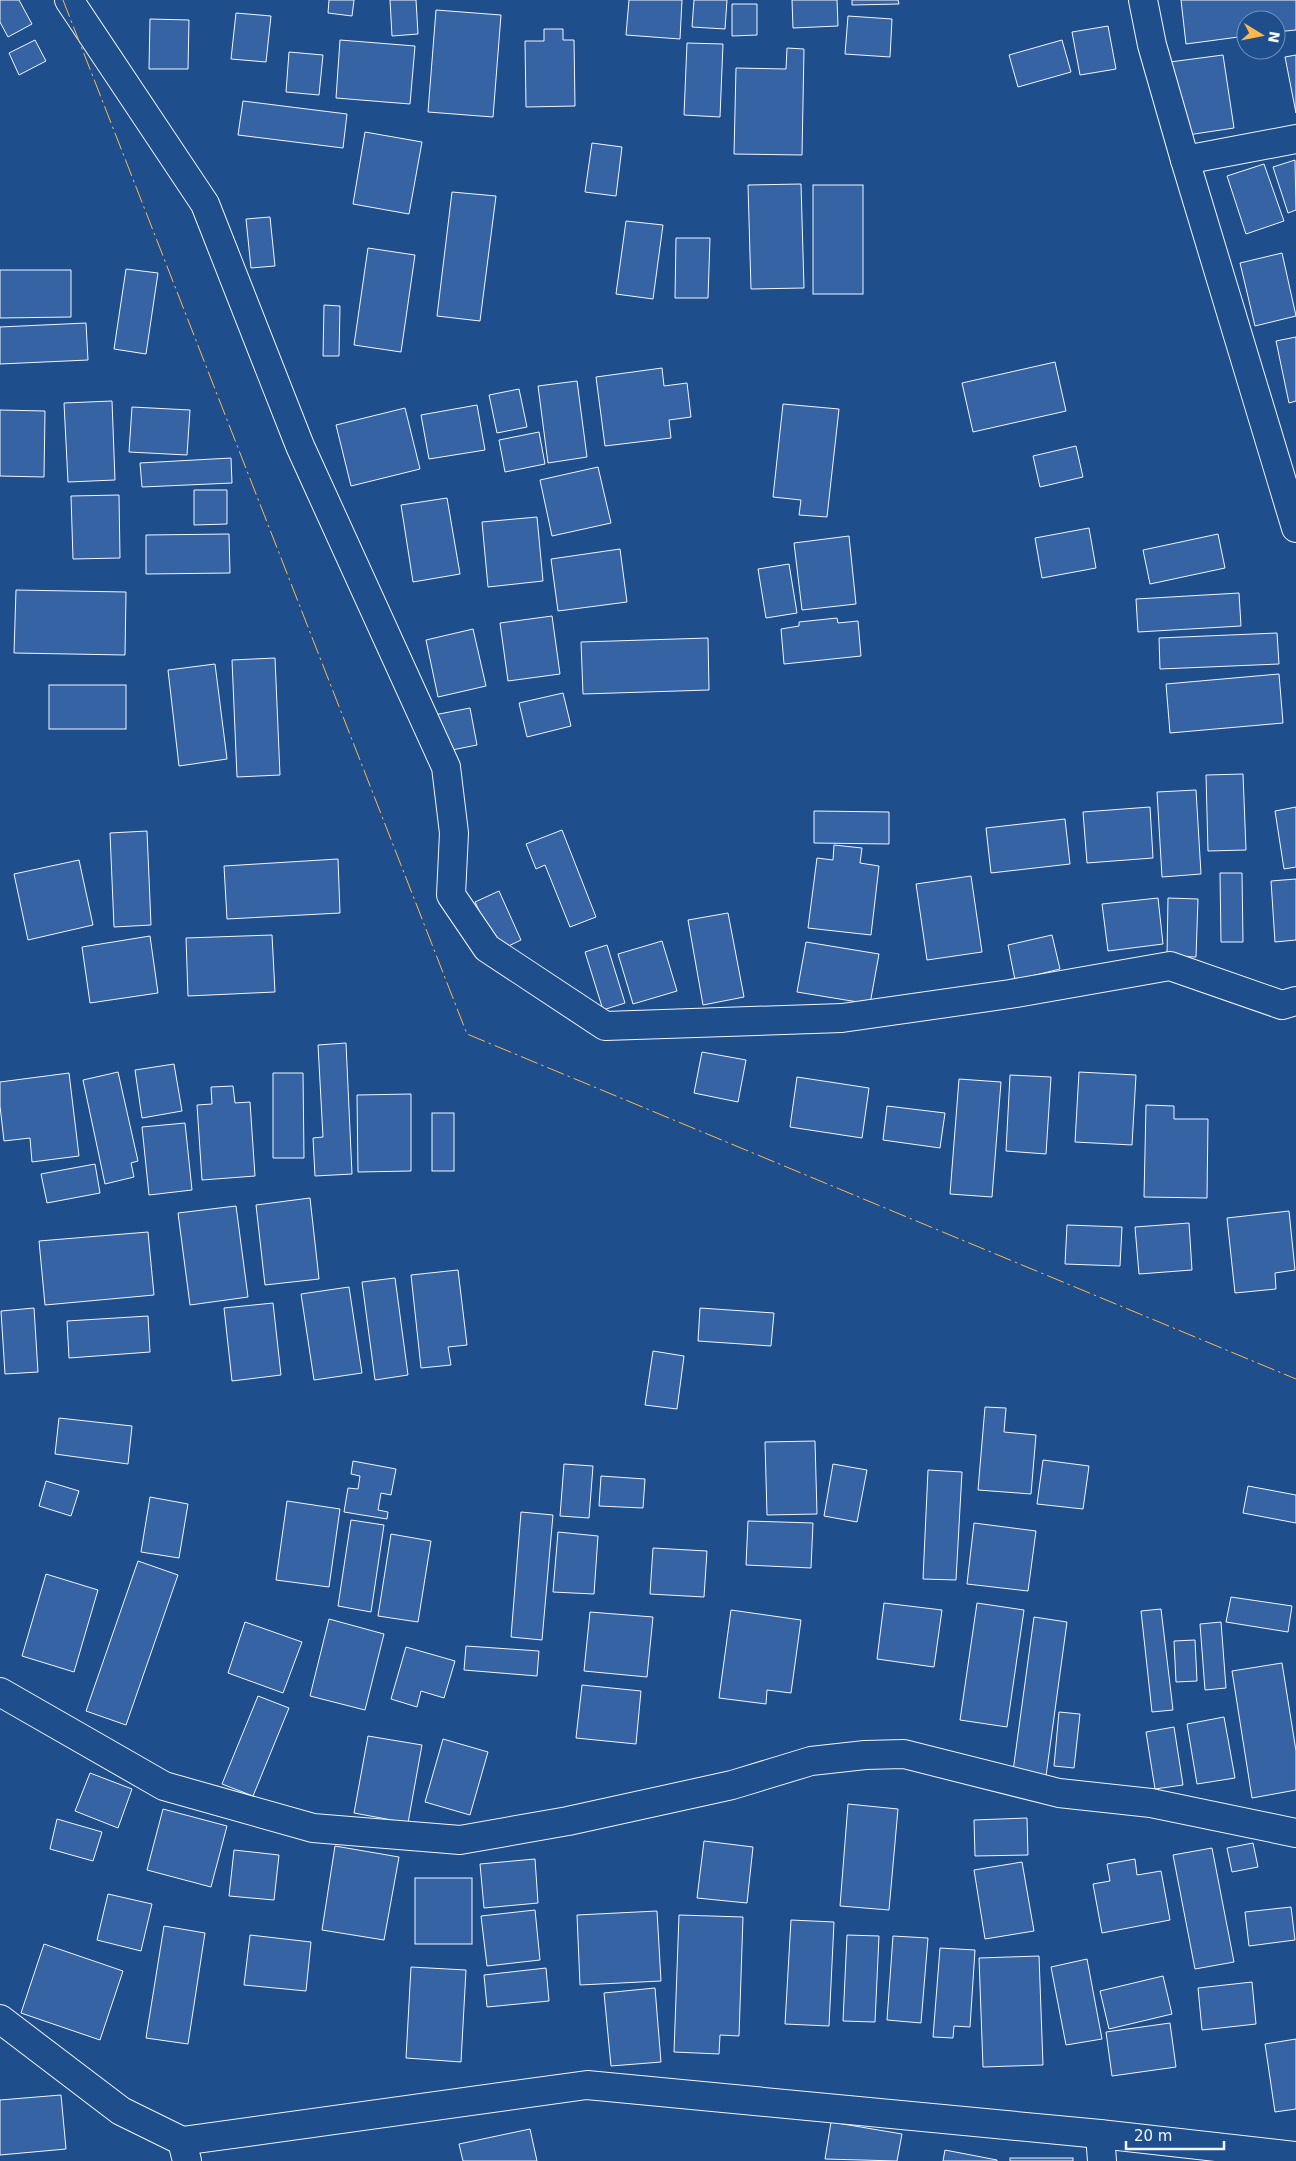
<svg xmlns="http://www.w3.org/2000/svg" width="1296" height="2161" font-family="'DejaVu Sans',sans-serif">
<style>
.building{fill:#3563a3;stroke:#f2f6ff}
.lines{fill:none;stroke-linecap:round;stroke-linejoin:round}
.minor-casing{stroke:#f2f6ff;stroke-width:30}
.minor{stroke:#1f4e8c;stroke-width:28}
.power{stroke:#ffb74d;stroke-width:1;stroke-dasharray:18 4 2.5 4;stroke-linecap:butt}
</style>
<rect width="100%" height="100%" fill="#1f4e8c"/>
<g class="building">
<path d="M 0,0 L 19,0 L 32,24 L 8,37 L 0,22 Z"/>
<path d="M 329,0 L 354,0 L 352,16 L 328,13 Z"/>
<path d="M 390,0 L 416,0 L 418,34 L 392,36 Z"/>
<path d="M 629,0 L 682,0 L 680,39 L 626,35 Z"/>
<path d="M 694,0 L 727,0 L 725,29 L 692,27 Z"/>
<path d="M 792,0 L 837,0 L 838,26 L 793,28 Z"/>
<path d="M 852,0 L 898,0 L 899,4 L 852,5 Z"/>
<path d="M 1181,0 L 1296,0 L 1296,30 L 1276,32 L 1276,20 L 1246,20 L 1246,36 L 1186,44 Z"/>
<path d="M 732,4 L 757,4 L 757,35 L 732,36 Z"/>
<path d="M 436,10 L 501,15 L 493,117 L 428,112 Z"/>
<path d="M 236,13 L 271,16 L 266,62 L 231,59 Z"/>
<path d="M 848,16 L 892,19 L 890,57 L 845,54 Z"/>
<path d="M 150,19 L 189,20 L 188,69 L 149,69 Z"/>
<path d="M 1108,26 L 1116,69 L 1080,75 L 1072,32 Z"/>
<path d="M 544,29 L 563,29 L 563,40 L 574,40 L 575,106 L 526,107 L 525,41 L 544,41 Z"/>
<path d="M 35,40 L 46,61 L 19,75 L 9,53 Z"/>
<path d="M 340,40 L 415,46 L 410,104 L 336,98 Z"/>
<path d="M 1062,40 L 1071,72 L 1018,87 L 1009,55 Z"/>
<path d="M 687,43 L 723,44 L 720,117 L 684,115 Z"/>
<path d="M 787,48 L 804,49 L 802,155 L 734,154 L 736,68 L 786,69 Z"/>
<path d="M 289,52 L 323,55 L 319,95 L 286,92 Z"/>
<path d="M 1223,55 L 1234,128 L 1181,136 L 1170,62 Z"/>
<path d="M 1296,55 L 1296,113 L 1285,57 Z"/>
<path d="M 243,101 L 347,114 L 343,148 L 238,135 Z"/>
<path d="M 365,132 L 422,142 L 409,214 L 353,204 Z"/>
<path d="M 592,143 L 622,147 L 616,196 L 585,192 Z"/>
<path d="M 1295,160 L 1296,210 L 1288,213 L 1273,167 Z"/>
<path d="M 1264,164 L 1284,221 L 1246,234 L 1227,176 Z"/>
<path d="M 801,184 L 804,288 L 751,289 L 748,185 Z"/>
<rect x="813" y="185" width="50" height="109"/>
<path d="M 452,192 L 496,196 L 480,321 L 437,316 Z"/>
<path d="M 270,217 L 275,266 L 251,268 L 246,219 Z"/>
<path d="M 626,221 L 663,225 L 653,299 L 616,294 Z"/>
<path d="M 676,238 L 710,238 L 708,298 L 675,298 Z"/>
<path d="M 368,248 L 415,255 L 401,352 L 354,345 Z"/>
<path d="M 1282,253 L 1296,316 L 1255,326 L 1240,263 Z"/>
<path d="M 126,269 L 158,273 L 146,354 L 114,349 Z"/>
<path d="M 0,270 L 71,270 L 71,317 L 0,318 Z"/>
<path d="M 324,305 L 340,306 L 339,356 L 323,356 Z"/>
<path d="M 86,323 L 88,360 L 0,364 L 0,327 Z"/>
<path d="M 1296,337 L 1296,401 L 1289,403 L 1276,341 Z"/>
<path d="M 1055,362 L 1066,411 L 973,432 L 962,383 Z"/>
<path d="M 662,368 L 664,386 L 687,383 L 691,417 L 669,420 L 671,438 L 605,446 L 596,377 Z"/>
<path d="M 577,381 L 587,457 L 548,463 L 538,386 Z"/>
<path d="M 519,389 L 527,427 L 497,433 L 489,395 Z"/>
<path d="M 112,401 L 115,480 L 68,482 L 64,403 Z"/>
<path d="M 783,404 L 839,409 L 827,517 L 799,515 L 801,500 L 773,497 Z"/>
<path d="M 477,405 L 485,450 L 429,459 L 421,415 Z"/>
<path d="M 132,407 L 190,410 L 187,455 L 129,452 Z"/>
<path d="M 405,408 L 420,469 L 351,486 L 336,425 Z"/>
<path d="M 0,410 L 45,411 L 44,477 L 0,476 Z"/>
<path d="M 539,432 L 545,464 L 505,472 L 499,440 Z"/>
<path d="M 1076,446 L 1083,477 L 1040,487 L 1033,456 Z"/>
<path d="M 231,458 L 232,483 L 142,487 L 140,463 Z"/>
<path d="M 598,467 L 611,523 L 552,536 L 540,480 Z"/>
<path d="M 194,490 L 227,490 L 227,524 L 194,525 Z"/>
<path d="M 119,495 L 120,558 L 73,559 L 71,496 Z"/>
<path d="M 447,498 L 460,574 L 413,582 L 401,505 Z"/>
<path d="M 537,517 L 543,581 L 488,587 L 482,522 Z"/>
<path d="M 1089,528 L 1096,568 L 1042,578 L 1035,538 Z"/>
<path d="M 229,534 L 230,573 L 146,574 L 146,535 Z"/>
<path d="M 1218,534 L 1225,568 L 1150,584 L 1143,550 Z"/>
<path d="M 849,536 L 856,604 L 802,610 L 794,543 Z"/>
<path d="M 620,549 L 627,602 L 558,611 L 551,559 Z"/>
<path d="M 789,564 L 797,613 L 766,618 L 758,569 Z"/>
<path d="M 16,590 L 126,592 L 125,655 L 14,653 Z"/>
<path d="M 1239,593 L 1241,626 L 1138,632 L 1136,599 Z"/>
<path d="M 552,616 L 560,674 L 508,681 L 500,623 Z"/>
<path d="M 837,618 L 838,623 L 858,621 L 861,656 L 784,664 L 781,629 L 799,626 L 799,622 Z"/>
<path d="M 473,629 L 486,686 L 438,697 L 426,640 Z"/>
<path d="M 1277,633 L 1279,664 L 1160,669 L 1159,638 Z"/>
<path d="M 708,638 L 709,690 L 583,694 L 581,642 Z"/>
<path d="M 275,658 L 280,775 L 237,777 L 232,660 Z"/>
<path d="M 215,664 L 227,759 L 179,766 L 168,670 Z"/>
<path d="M 1279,674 L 1283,723 L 1170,733 L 1166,684 Z"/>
<rect x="49" y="685" width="77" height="44"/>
<path d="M 563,693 L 571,726 L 527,737 L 519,703 Z"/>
<path d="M 470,708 L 477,745 L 442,752 L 434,715 Z"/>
<path d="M 1243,774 L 1246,850 L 1208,851 L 1206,775 Z"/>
<path d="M 1196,790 L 1201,874 L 1162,877 L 1157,792 Z"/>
<path d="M 1150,807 L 1153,858 L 1087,863 L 1083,812 Z"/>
<path d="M 1296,807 L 1296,867 L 1284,869 L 1275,811 Z"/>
<path d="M 814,811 L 889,812 L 889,844 L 814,843 Z"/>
<path d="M 1065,819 L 1070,864 L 991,873 L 986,828 Z"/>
<path d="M 562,830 L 596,917 L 570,927 L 545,865 L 536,869 L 526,844 Z"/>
<path d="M 147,831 L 151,925 L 114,927 L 110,833 Z"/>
<path d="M 834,845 L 862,848 L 860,863 L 879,866 L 871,935 L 808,928 L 817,858 L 833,860 Z"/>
<path d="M 338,859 L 340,913 L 227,919 L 224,866 Z"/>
<path d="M 79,860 L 93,925 L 28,940 L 14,874 Z"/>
<path d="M 1220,873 L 1242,873 L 1243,942 L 1221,942 Z"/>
<path d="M 971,876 L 982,952 L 927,960 L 916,884 Z"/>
<path d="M 1296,879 L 1296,940 L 1275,942 L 1271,881 Z"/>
<path d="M 499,891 L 521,940 L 498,951 L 475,902 Z"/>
<path d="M 1158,898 L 1163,944 L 1108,951 L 1102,904 Z"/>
<path d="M 1168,898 L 1198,899 L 1196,957 L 1167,956 Z"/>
<path d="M 728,913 L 744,997 L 703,1005 L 688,920 Z"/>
<path d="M 272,935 L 275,992 L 188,996 L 186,938 Z"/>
<path d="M 1052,935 L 1060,969 L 1015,980 L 1008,945 Z"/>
<path d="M 150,936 L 158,993 L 90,1003 L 82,947 Z"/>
<path d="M 662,941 L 677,991 L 633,1004 L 618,954 Z"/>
<path d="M 806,942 L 879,954 L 870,1004 L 797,992 Z"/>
<path d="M 607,945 L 625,1003 L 603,1010 L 585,952 Z"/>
<path d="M 346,1043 L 352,1174 L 315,1176 L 313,1138 L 323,1137 L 318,1045 Z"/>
<path d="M 702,1052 L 746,1060 L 738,1102 L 694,1093 Z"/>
<path d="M 174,1064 L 182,1111 L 142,1118 L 135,1070 Z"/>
<path d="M 118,1072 L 138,1161 L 131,1163 L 134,1177 L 105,1184 L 83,1080 Z"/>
<path d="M 1079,1072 L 1136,1075 L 1132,1145 L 1075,1142 Z"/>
<path d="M 69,1073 L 79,1156 L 32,1162 L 30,1138 L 4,1141 L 0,1106 L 0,1082 Z"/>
<path d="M 273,1073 L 303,1073 L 304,1158 L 273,1158 Z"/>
<path d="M 1010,1075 L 1051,1077 L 1046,1154 L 1006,1151 Z"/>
<path d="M 797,1077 L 869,1088 L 862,1138 L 790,1127 Z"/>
<path d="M 959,1079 L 1001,1082 L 992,1197 L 950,1194 Z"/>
<path d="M 233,1086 L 235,1103 L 250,1102 L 255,1176 L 202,1180 L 197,1105 L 212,1104 L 211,1087 Z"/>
<path d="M 411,1094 L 411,1171 L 358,1172 L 357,1095 Z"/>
<path d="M 1146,1105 L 1174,1106 L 1174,1119 L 1208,1119 L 1207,1198 L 1144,1197 Z"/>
<path d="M 887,1106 L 945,1113 L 940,1148 L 883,1140 Z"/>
<rect x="432" y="1113" width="22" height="58"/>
<path d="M 185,1123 L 192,1190 L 149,1195 L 142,1127 Z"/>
<path d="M 95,1164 L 100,1193 L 47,1203 L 41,1174 Z"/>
<path d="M 310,1198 L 319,1279 L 265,1285 L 256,1205 Z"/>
<path d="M 236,1206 L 248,1297 L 190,1305 L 178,1213 Z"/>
<path d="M 1289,1211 L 1295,1270 L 1275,1273 L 1276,1289 L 1235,1293 L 1227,1218 Z"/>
<path d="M 1189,1223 L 1192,1270 L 1139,1274 L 1135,1227 Z"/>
<path d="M 1067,1225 L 1122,1227 L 1120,1266 L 1065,1264 Z"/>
<path d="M 148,1232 L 154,1295 L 45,1305 L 39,1241 Z"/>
<path d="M 458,1270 L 467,1345 L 448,1347 L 451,1365 L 421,1368 L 411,1275 Z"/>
<path d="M 395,1278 L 408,1375 L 375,1380 L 362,1282 Z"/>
<path d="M 349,1287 L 362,1373 L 314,1380 L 301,1294 Z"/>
<path d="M 273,1303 L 281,1375 L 232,1381 L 224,1308 Z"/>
<path d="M 34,1308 L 38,1372 L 5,1374 L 1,1311 Z"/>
<path d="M 700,1308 L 774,1313 L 771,1346 L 698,1341 Z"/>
<path d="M 148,1316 L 150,1352 L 69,1358 L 67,1321 Z"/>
<path d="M 653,1351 L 684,1356 L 677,1409 L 645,1405 Z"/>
<path d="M 985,1407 L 1006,1408 L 1004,1432 L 1036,1435 L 1031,1494 L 978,1490 Z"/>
<path d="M 59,1418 L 132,1426 L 128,1464 L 55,1454 Z"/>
<path d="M 815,1441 L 817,1514 L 767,1515 L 765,1442 Z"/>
<path d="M 1043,1460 L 1089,1466 L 1083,1509 L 1037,1504 Z"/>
<path d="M 353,1461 L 396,1469 L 391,1495 L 381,1493 L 378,1510 L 388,1512 L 387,1519 L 344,1512 L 348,1488 L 358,1489 L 360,1476 L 351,1474 Z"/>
<path d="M 564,1464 L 593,1466 L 589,1518 L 560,1516 Z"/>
<path d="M 833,1464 L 867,1470 L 857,1522 L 824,1516 Z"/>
<path d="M 928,1470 L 962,1472 L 956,1580 L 923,1579 Z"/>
<path d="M 601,1476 L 645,1479 L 643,1508 L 599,1506 Z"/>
<path d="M 46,1481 L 79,1491 L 71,1516 L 39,1506 Z"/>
<path d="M 1248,1486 L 1296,1495 L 1296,1523 L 1243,1513 Z"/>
<path d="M 150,1497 L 188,1504 L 179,1558 L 141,1552 Z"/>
<path d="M 287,1501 L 340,1509 L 329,1587 L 276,1580 Z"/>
<path d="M 521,1512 L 553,1515 L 542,1640 L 511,1637 Z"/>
<path d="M 351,1520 L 384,1525 L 371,1612 L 338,1606 Z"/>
<path d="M 748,1521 L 813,1523 L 811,1568 L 746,1565 Z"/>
<path d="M 974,1523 L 1036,1531 L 1028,1591 L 967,1584 Z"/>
<path d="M 558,1532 L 598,1536 L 594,1594 L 553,1592 Z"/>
<path d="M 391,1534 L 431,1541 L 418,1622 L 378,1616 Z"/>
<path d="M 653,1548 L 707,1551 L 704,1597 L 650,1594 Z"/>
<path d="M 138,1561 L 178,1575 L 126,1725 L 86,1711 Z"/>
<path d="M 46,1574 L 98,1590 L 74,1672 L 22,1656 Z"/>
<path d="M 1231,1597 L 1292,1606 L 1288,1632 L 1226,1622 Z"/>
<path d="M 884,1603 L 942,1610 L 934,1667 L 877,1659 Z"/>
<path d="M 977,1603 L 1024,1610 L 1007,1727 L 960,1720 Z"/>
<path d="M 1161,1609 L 1173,1710 L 1152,1712 L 1141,1611 Z"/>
<path d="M 731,1610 L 801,1620 L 791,1693 L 767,1690 L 766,1704 L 719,1698 Z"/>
<path d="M 590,1612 L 653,1617 L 647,1677 L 584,1671 Z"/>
<path d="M 1034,1617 L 1067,1622 L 1046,1776 L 1013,1771 Z"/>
<path d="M 329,1619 L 384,1634 L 365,1710 L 310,1696 Z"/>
<path d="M 245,1622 L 302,1642 L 283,1693 L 228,1673 Z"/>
<path d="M 1221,1622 L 1226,1688 L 1205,1690 L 1200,1624 Z"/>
<path d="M 1195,1640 L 1197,1681 L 1176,1682 L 1174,1641 Z"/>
<path d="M 466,1646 L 539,1651 L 537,1676 L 464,1670 Z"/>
<path d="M 406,1647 L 455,1661 L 444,1698 L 421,1691 L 417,1707 L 391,1699 Z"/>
<path d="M 1282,1663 L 1296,1751 L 1296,1790 L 1252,1798 L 1232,1671 Z"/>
<path d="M 582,1685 L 641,1691 L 636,1744 L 576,1738 Z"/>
<path d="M 258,1696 L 289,1708 L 253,1796 L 222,1784 Z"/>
<path d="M 1059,1712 L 1080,1714 L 1074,1768 L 1054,1766 Z"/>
<path d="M 1224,1717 L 1235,1778 L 1197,1784 L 1187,1724 Z"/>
<path d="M 1174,1727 L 1183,1785 L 1155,1789 L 1146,1732 Z"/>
<path d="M 368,1736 L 422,1745 L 408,1823 L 354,1813 Z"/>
<path d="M 443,1739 L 488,1752 L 470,1815 L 425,1802 Z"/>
<path d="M 90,1773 L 132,1789 L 118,1828 L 75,1811 Z"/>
<path d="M 848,1804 L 898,1809 L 889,1910 L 840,1906 Z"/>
<path d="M 163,1809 L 227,1826 L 211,1887 L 147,1870 Z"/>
<path d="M 1027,1818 L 1028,1855 L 975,1856 L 974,1820 Z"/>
<path d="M 57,1819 L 102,1832 L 93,1861 L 50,1849 Z"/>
<path d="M 704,1841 L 753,1847 L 747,1903 L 697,1898 Z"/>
<path d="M 1253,1843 L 1258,1867 L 1232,1872 L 1227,1848 Z"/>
<path d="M 335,1846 L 399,1857 L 384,1940 L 322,1930 Z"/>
<path d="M 1212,1848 L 1234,1962 L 1195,1969 L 1173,1855 Z"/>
<path d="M 234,1850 L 279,1855 L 274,1900 L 229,1896 Z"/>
<path d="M 535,1859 L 538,1903 L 484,1908 L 480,1864 Z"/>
<path d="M 1135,1859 L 1137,1875 L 1161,1871 L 1170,1920 L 1102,1933 L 1093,1884 L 1110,1881 L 1107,1864 Z"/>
<path d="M 1022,1862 L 1034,1931 L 985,1939 L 974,1870 Z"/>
<rect x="415" y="1878" width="57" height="66"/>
<path d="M 108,1894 L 152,1904 L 141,1951 L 97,1940 Z"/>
<path d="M 1291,1907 L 1295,1940 L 1249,1946 L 1245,1912 Z"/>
<path d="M 535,1910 L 540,1960 L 487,1966 L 481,1916 Z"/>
<path d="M 657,1911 L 661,1981 L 580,1985 L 577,1915 Z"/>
<path d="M 679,1915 L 743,1917 L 739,2036 L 720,2035 L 719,2054 L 674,2052 Z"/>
<path d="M 791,1920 L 834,1922 L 829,2026 L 785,2024 Z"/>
<path d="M 164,1926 L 205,1933 L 188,2044 L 146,2038 Z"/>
<path d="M 250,1935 L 311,1942 L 306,1991 L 244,1985 Z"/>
<path d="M 847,1935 L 879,1936 L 875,2022 L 843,2021 Z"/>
<path d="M 893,1936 L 928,1938 L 921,2023 L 887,2020 Z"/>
<path d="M 44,1944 L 123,1971 L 100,2040 L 21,2013 Z"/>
<path d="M 940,1948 L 975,1950 L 970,2027 L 954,2026 L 953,2038 L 933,2037 Z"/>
<path d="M 1039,1956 L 1043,2065 L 983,2067 L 979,1958 Z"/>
<path d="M 1087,1959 L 1102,2039 L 1066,2045 L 1051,1967 Z"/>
<path d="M 411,1967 L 466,1970 L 461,2062 L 406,2058 Z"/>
<path d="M 546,1968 L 549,2001 L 487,2007 L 484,1975 Z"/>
<path d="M 1163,1976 L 1172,2014 L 1109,2029 L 1100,1991 Z"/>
<path d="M 1252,1982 L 1256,2024 L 1202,2030 L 1198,1988 Z"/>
<path d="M 655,1988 L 661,2062 L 611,2066 L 604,1993 Z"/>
<path d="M 1170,2023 L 1176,2067 L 1112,2076 L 1106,2032 Z"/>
<path d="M 1296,2039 L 1296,2109 L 1275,2112 L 1265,2044 Z"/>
<path d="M 61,2095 L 66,2149 L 0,2155 L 0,2100 Z"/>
<path d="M 831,2122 L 902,2134 L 897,2161 L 825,2159 Z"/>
<path d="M 530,2129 L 537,2161 L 463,2161 L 459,2144 Z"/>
<path d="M 945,2150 L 997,2160 L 997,2161 L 943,2161 Z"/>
<rect x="1010" y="2158" width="63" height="3"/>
</g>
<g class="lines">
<g class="minor-casing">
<g id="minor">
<path d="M 69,0 L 205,204 L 300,446 L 446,767 L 454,833 L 451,895 L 487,948 L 605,1026 L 842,1018 L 1010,994 L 1170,966 L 1282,1005 L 1296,1001"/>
<path d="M 1143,0 L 1152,45 L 1185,160 L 1296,528"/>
<path d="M 1185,160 L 1296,139"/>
<path d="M 0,1692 L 164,1786 L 313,1828 L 460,1840 L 568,1821 L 732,1785 L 811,1761 L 865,1755 L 904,1754 L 1059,1793 L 1151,1803 L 1296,1833"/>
<path d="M 0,2019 L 121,2111 L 182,2141 L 187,2161"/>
<path d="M 1100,2134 L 1102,2161"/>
<path d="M 182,2141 L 587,2085 L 1100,2134 L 1296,2156"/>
</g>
</g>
<use href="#minor" class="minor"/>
<path class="power" d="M 63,0 L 467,1034 L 1296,1379"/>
</g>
<g transform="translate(1261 35) rotate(100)"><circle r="24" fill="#1f4e8c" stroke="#7391ba"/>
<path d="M0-4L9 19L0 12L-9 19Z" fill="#ffb74d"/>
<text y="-8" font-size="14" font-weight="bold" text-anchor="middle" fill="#f2f6ff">N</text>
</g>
<path d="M1126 2141v8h98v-8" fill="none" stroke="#f2f6ff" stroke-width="2.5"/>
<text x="1134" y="2141" font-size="15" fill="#f2f6ff" stroke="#1f4e8c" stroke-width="4" paint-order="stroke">20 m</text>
</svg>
